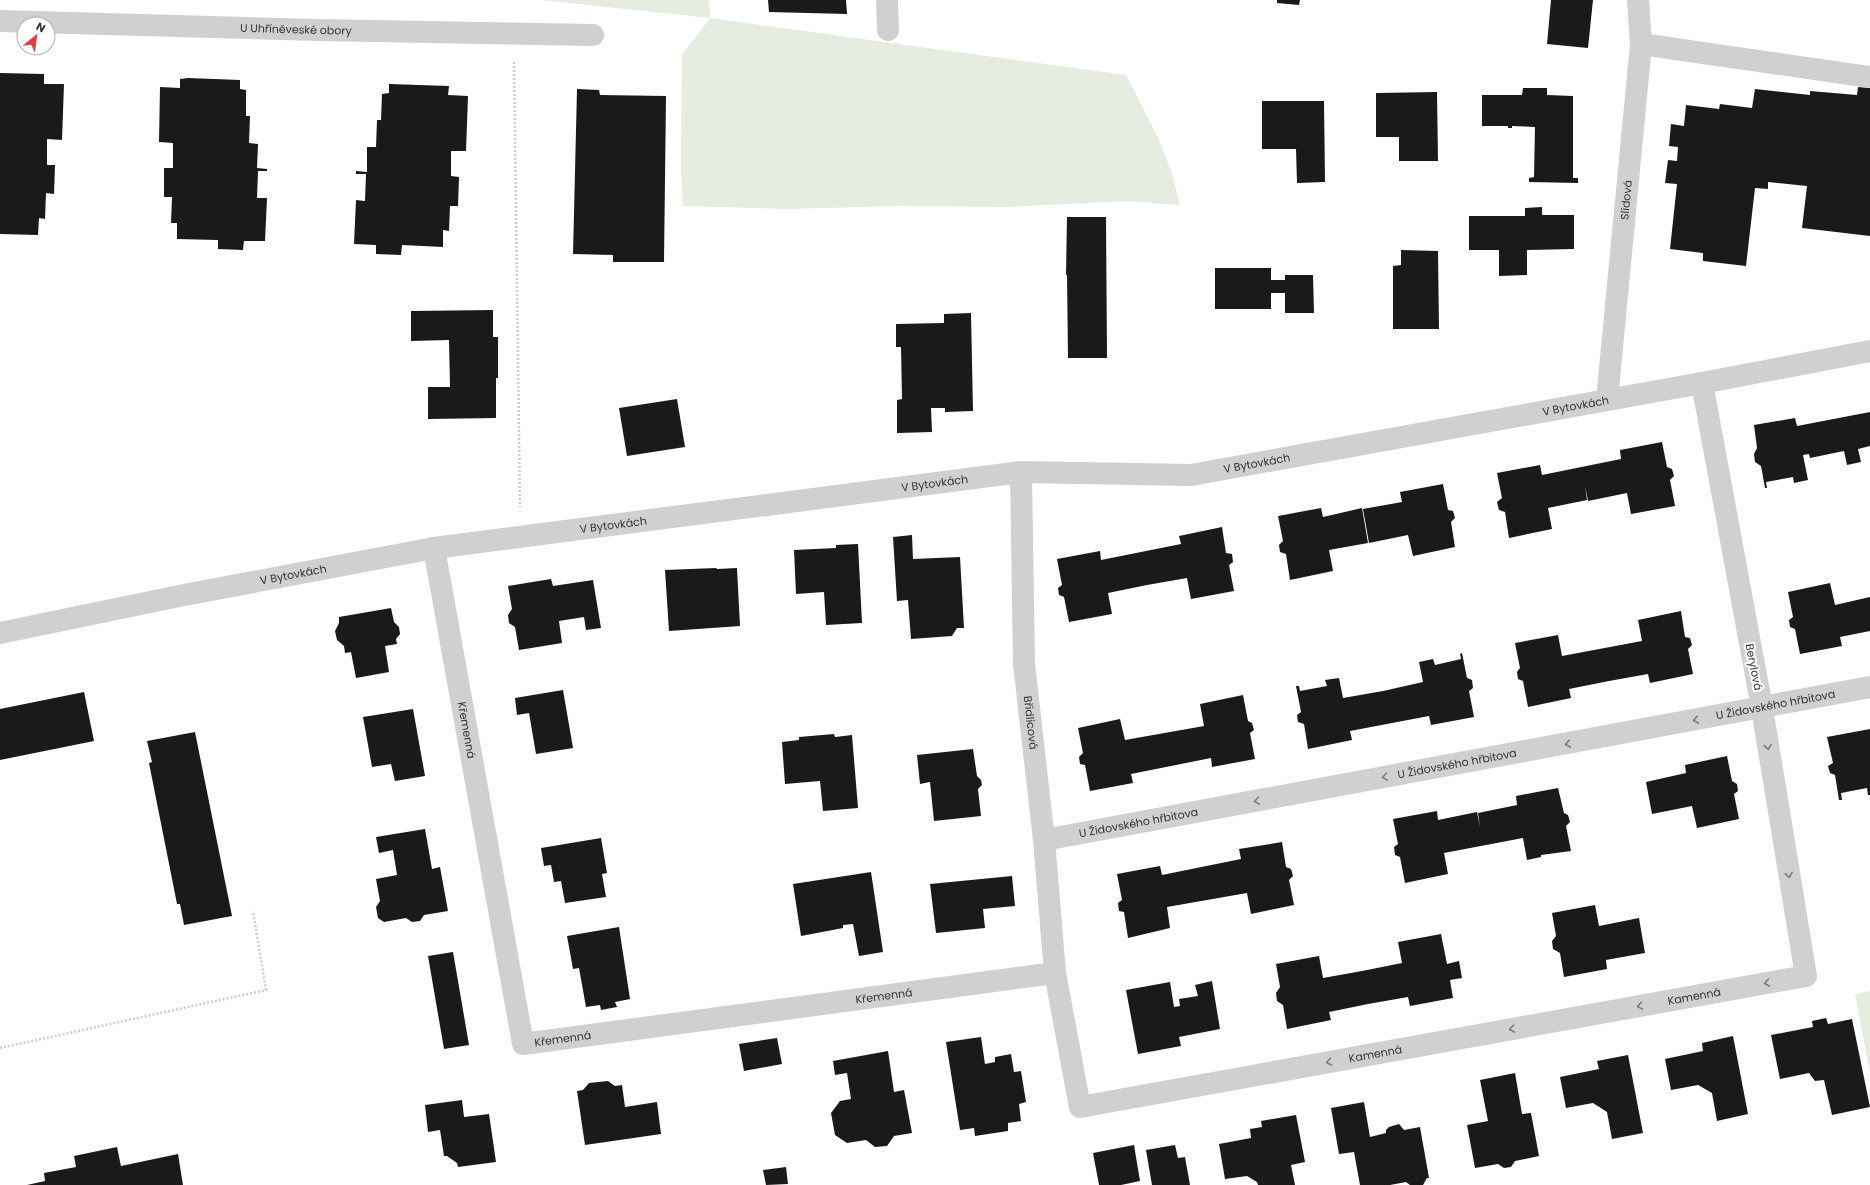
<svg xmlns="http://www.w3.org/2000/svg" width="1870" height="1185" font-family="Poppins,sans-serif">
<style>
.green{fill:#e6ecdf}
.building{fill:#1a1a1a}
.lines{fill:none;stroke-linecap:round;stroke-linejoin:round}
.path{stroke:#cdcdcd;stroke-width:2.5;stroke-dasharray:2 2;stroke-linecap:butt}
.minor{stroke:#d0d0d0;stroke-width:22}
.oneway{stroke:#7a7a7a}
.labels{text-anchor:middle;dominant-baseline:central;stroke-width:4;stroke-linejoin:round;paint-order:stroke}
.street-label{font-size:11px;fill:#333;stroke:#fff}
</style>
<rect width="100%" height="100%" fill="#fff"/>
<g class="green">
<path d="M 541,0 L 709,0 L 710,18 L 1126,75 L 1157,136 L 1171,170 L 1180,205 L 1128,201 L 1008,207 L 896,206 L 788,209 L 683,206 L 681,167 L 682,55 L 710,18 Z"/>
<path d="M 1870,991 L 1870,1073 L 1855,994 Z"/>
</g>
<g class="building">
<path d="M 768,0 L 846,0 L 847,14 L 769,12 Z"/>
<path d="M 1277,0 L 1300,0 L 1299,5 L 1277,3 Z"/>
<path d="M 1551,0 L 1593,0 L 1588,48 L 1547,44 Z"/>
<path d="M 0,73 L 44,74 L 44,84 L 64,84 L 62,140 L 47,139 L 47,165 L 55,165 L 54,194 L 46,193 L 45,219 L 39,218 L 38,235 L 0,234 Z"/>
<path d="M 188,78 L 240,80 L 240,89 L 246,90 L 246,116 L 250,116 L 249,143 L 258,144 L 257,168 L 267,169 L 267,171 L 258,171 L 257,198 L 267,198 L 265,241 L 244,241 L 243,250 L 218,249 L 218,240 L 177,239 L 177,223 L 171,223 L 172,197 L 164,197 L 164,168 L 173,168 L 173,143 L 159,142 L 160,87 L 180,88 L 180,79 Z"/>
<path d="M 389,84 L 449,86 L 448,95 L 468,96 L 466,151 L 451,151 L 451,176 L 459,177 L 458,206 L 450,206 L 449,231 L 443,230 L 443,247 L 402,245 L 401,255 L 376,254 L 376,245 L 354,244 L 356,200 L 365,201 L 366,174 L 356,174 L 356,171 L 367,172 L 367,147 L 376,147 L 377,120 L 381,120 L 382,94 L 389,93 Z"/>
<path d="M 1858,87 L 1870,88 L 1870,236 L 1802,228 L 1807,186 L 1768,182 L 1768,189 L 1755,188 L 1746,266 L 1703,261 L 1703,253 L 1670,249 L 1677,184 L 1665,183 L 1668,160 L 1677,161 L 1678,147 L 1669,146 L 1671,124 L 1684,126 L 1686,105 L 1719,109 L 1720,104 L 1752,108 L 1755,89 L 1810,95 L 1810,91 L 1857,95 Z"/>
<path d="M 1523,88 L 1547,88 L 1547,95 L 1573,96 L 1573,178 L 1578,178 L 1578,183 L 1529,182 L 1529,178 L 1534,177 L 1535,127 L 1512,126 L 1512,128 L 1508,128 L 1508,126 L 1482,126 L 1482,95 L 1522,95 Z"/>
<path d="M 577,89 L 599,90 L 600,95 L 666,96 L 664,262 L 613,262 L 613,255 L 573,254 Z"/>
<path d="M 1437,92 L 1438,161 L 1399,161 L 1399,137 L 1376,137 L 1376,93 Z"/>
<path d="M 1262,101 L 1324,101 L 1325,182 L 1297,183 L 1296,149 L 1262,149 Z"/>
<path d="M 1542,207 L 1542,215 L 1574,215 L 1574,249 L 1527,250 L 1527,275 L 1499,276 L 1499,250 L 1469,250 L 1469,216 L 1525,216 L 1525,208 Z"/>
<path d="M 1067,217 L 1106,217 L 1107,358 L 1068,358 L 1067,275 L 1066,275 Z"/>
<path d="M 1401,250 L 1438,251 L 1439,329 L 1393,329 L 1393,266 L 1401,265 Z"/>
<path d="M 1215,268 L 1271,268 L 1271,280 L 1285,280 L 1285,275 L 1313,275 L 1314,313 L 1285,313 L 1285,293 L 1271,293 L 1271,309 L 1215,309 Z"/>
<path d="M 493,310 L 493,337 L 498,337 L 498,378 L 496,378 L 496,418 L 428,419 L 428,387 L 450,387 L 449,340 L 411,341 L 411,311 Z"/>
<path d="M 971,313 L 973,411 L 945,412 L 945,408 L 931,408 L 932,432 L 897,433 L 897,400 L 902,399 L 901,347 L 896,347 L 896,324 L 944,323 L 944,314 Z"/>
<path d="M 677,399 L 685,447 L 627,456 L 619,408 Z"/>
<path d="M 1870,412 L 1870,446 L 1858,449 L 1861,462 L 1847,465 L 1844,451 L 1810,458 L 1809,454 L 1803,455 L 1808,480 L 1794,483 L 1793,477 L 1766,482 L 1767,488 L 1765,488 L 1761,466 L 1755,462 L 1754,454 L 1757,448 L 1754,425 L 1795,418 L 1797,426 Z"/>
<path d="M 1662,442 L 1667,467 L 1672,469 L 1674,476 L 1670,480 L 1675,506 L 1631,514 L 1627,493 L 1588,501 L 1585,486 L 1587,500 L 1548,508 L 1552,529 L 1509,538 L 1505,512 L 1499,510 L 1497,502 L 1502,498 L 1497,473 L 1540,465 L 1542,475 L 1621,459 L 1620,450 Z"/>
<path d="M 1443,484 L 1448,510 L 1453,511 L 1455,518 L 1451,522 L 1455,547 L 1413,556 L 1408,535 L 1369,543 L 1363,509 L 1402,502 L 1400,492 Z"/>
<path d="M 1321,508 L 1323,517 L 1362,508 L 1368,543 L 1329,550 L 1333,571 L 1290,580 L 1286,554 L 1280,552 L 1279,545 L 1283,541 L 1278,516 Z"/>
<path d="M 1222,527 L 1226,553 L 1232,554 L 1233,562 L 1229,565 L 1234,591 L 1191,599 L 1187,578 L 1147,585 L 1108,593 L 1112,614 L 1069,622 L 1064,597 L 1059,595 L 1058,588 L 1062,585 L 1057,559 L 1100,551 L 1101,560 L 1181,544 L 1179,536 Z"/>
<path d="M 912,535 L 913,559 L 960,557 L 964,628 L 957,628 L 952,636 L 911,639 L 908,600 L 897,601 L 893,537 Z"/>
<path d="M 858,544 L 862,623 L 826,625 L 824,592 L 796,594 L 794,550 L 836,548 L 836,545 Z"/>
<path d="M 716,568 L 717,569 L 737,568 L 740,626 L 669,631 L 665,570 Z"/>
<path d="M 551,579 L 553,586 L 593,580 L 601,628 L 586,630 L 584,617 L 559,621 L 562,643 L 519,650 L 515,627 L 509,623 L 508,615 L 512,609 L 508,586 Z"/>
<path d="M 1830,583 L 1835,605 L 1870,597 L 1870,631 L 1840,637 L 1842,646 L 1800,654 L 1795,629 L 1790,627 L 1789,620 L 1793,617 L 1788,592 Z"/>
<path d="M 391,608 L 394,622 L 399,627 L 400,634 L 396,639 L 397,644 L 385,646 L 389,672 L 356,678 L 351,652 L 345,653 L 344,646 L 337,640 L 335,631 L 339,623 L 339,617 Z"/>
<path d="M 1681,611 L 1685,637 L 1690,638 L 1692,645 L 1688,649 L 1693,674 L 1650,683 L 1648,674 L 1609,681 L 1569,689 L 1571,698 L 1528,707 L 1523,681 L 1518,679 L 1517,672 L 1520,668 L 1515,643 L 1558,635 L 1562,656 L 1642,641 L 1638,620 Z"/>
<path d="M 1462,653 L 1467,678 L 1472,680 L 1473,688 L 1469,691 L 1474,717 L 1431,725 L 1429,716 L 1350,731 L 1352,740 L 1308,749 L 1304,724 L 1298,722 L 1297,715 L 1301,712 L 1296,686 L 1299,686 L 1300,691 L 1327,686 L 1325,680 L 1339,678 L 1343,698 L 1383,691 L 1423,682 L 1419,662 L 1433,659 L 1435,665 L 1461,659 L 1460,654 Z"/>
<path d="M 563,690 L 573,748 L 536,754 L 529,713 L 517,715 L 515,698 Z"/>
<path d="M 84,692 L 94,741 L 0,760 L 0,709 Z"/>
<path d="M 1243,695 L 1248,721 L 1252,723 L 1254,730 L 1250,733 L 1255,759 L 1212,767 L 1211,758 L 1131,774 L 1133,783 L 1090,791 L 1085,765 L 1080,764 L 1079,757 L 1083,753 L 1078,728 L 1120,719 L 1125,740 L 1204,726 L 1200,704 Z"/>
<path d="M 413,709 L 425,776 L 395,781 L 391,764 L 372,767 L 363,717 Z"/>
<path d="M 1870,729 L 1870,795 L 1868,795 L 1867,788 L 1841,793 L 1842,800 L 1839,800 L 1835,775 L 1830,773 L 1828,766 L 1833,763 L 1827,737 Z"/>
<path d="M 195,732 L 232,916 L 184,925 L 180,904 L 177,904 L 149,763 L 152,762 L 147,741 Z"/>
<path d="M 834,734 L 835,737 L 852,735 L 858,808 L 823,811 L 820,781 L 785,784 L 782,742 L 799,740 L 799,737 Z"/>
<path d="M 973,749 L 977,776 L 981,780 L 982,785 L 978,789 L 981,816 L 934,821 L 930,782 L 920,784 L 917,755 Z"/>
<path d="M 1727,756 L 1732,781 L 1737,784 L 1738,791 L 1734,794 L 1739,819 L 1697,828 L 1692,806 L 1652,814 L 1646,782 L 1686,773 L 1685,765 Z"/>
<path d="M 1558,788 L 1564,813 L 1568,815 L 1570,822 L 1566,826 L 1571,851 L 1541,855 L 1541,857 L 1527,860 L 1523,838 L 1444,853 L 1448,874 L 1405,883 L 1400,857 L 1395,855 L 1394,847 L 1398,844 L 1393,819 L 1437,811 L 1438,820 L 1477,812 L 1480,827 L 1478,813 L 1517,805 L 1516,796 Z"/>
<path d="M 425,829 L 432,869 L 440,867 L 448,911 L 424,915 L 420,921 L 412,922 L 406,918 L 384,922 L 378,918 L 376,907 L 380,901 L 376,879 L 397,875 L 393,850 L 379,853 L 376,837 Z"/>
<path d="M 601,838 L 607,873 L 602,874 L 606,897 L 565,903 L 561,881 L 554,882 L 551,865 L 544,866 L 541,848 Z"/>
<path d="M 1282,842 L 1286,867 L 1291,869 L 1293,876 L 1289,880 L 1294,905 L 1251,914 L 1247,893 L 1167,907 L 1170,928 L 1128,938 L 1124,912 L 1119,911 L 1118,903 L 1122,900 L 1117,874 L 1160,866 L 1162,875 L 1241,859 L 1239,849 Z"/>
<path d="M 871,872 L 883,952 L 859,956 L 853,924 L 843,925 L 843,928 L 801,936 L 793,884 Z"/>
<path d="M 1012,876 L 1015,906 L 983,909 L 985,928 L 936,933 L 930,884 Z"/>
<path d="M 1595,905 L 1599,926 L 1639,918 L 1645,953 L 1606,960 L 1607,969 L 1564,977 L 1560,953 L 1553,949 L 1552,941 L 1556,936 L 1552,913 Z"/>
<path d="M 619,927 L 630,999 L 615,1002 L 617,1007 L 601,1010 L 600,1005 L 586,1007 L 579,968 L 573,969 L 567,936 Z"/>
<path d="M 1441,934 L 1447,964 L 1459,961 L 1462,978 L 1450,980 L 1453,998 L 1410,1006 L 1408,997 L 1368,1004 L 1329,1012 L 1331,1020 L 1287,1029 L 1283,1005 L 1277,1001 L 1276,993 L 1280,987 L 1276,964 L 1319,956 L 1323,978 L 1362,971 L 1402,963 L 1398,942 Z"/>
<path d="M 453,952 L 469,1045 L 444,1049 L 428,956 Z"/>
<path d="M 1212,981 L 1220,1029 L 1179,1037 L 1181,1046 L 1138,1054 L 1126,990 L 1170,982 L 1174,1007 L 1180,1006 L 1179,999 L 1198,996 L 1195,985 Z"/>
<path d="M 1826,1018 L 1828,1024 L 1852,1019 L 1870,1107 L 1832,1115 L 1824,1080 L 1815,1081 L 1809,1073 L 1780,1079 L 1771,1035 L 1813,1027 L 1812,1021 Z"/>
<path d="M 1733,1036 L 1748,1114 L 1717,1121 L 1712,1093 L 1698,1085 L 1671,1090 L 1665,1059 L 1703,1051 L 1702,1043 Z"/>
<path d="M 981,1037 L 985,1064 L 995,1062 L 995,1057 L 1011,1054 L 1014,1072 L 1021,1071 L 1026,1102 L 1019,1104 L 1021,1121 L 1008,1123 L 1008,1131 L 975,1136 L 974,1128 L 960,1130 L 946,1042 Z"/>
<path d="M 777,1038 L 782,1064 L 744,1071 L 739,1044 Z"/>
<path d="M 888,1051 L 894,1092 L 904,1090 L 912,1133 L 894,1136 L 887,1146 L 875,1147 L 866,1140 L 847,1143 L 835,1135 L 831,1113 L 840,1101 L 851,1099 L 847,1073 L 835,1075 L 833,1061 Z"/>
<path d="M 1628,1055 L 1643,1133 L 1612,1139 L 1607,1112 L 1593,1103 L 1566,1108 L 1560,1077 L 1599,1069 L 1597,1061 Z"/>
<path d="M 1515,1073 L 1522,1114 L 1531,1113 L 1539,1156 L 1515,1161 L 1511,1167 L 1504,1168 L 1498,1164 L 1475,1168 L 1467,1125 L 1488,1121 L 1480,1080 Z"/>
<path d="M 608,1081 L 615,1086 L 622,1085 L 625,1107 L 657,1102 L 661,1134 L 585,1145 L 577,1091 L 583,1090 L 589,1083 Z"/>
<path d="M 462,1100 L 464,1117 L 489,1114 L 496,1162 L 458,1167 L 457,1163 L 447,1156 L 444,1156 L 440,1130 L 428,1132 L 425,1105 Z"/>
<path d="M 1364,1102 L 1370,1137 L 1386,1133 L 1386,1130 L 1389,1127 L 1399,1124 L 1404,1130 L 1420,1127 L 1429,1178 L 1427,1178 L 1423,1185 L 1410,1185 L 1406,1182 L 1390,1185 L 1360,1185 L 1354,1152 L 1339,1154 L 1331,1108 Z"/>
<path d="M 1296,1115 L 1305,1162 L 1291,1165 L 1295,1185 L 1258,1185 L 1257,1182 L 1247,1176 L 1225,1179 L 1219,1144 L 1251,1138 L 1250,1129 L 1262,1127 L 1261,1121 Z"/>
<path d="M 1134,1145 L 1140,1181 L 1121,1185 L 1099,1185 L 1093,1153 Z"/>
<path d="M 1175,1145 L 1178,1158 L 1185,1157 L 1190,1185 L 1152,1185 L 1146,1150 Z"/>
<path d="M 117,1147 L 121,1166 L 178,1154 L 183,1185 L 27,1185 L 45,1181 L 44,1173 L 76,1167 L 74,1156 Z"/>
<path d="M 786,1167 L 788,1184 L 766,1185 L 763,1170 Z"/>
</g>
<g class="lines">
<g class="path">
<path d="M 514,62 L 520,507"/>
<path d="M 0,1048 L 266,990 L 253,911"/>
</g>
<g class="minor">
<path d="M 887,0 L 888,30"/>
<path id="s1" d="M 0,21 L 318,30 L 593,35"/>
<path d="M 1641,44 L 1870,77"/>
<path id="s2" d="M 1607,400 L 1641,44 L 1638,0"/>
<path id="s3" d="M 1021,472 L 1024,664 L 1044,840 L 1055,973 L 1080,1107 L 1806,976 L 1762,708 L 1702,383"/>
<path id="s4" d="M 434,548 L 523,1044 L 1055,973"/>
<path id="s5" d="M 0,633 L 184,595 L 434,548 L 1021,472 L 1191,475 L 1702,383 L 1870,351"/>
<path id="s6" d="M 1044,840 L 1870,687"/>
</g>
</g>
<defs><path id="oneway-chevron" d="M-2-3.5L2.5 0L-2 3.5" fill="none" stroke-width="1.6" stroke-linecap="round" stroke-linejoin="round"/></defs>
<g class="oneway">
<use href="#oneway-chevron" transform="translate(1696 720) rotate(170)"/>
<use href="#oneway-chevron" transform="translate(1568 744) rotate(170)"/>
<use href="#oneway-chevron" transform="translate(1768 747) rotate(81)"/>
<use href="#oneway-chevron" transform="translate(1385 777) rotate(170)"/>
<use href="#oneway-chevron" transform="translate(1257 801) rotate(170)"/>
<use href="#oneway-chevron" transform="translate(1789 875) rotate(81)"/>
<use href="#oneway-chevron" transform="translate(1767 983) rotate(170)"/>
<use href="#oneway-chevron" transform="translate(1640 1006) rotate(170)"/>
<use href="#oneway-chevron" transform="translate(1512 1029) rotate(170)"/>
<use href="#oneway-chevron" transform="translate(1329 1062) rotate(170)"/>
</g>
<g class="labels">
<g class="street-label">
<text stroke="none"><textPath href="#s1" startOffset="296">U Uhříněveské obory</textPath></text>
<text stroke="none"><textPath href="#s2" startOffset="201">Slídová</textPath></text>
<text stroke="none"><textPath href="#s5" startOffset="1595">V Bytovkách</textPath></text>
<text stroke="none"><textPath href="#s5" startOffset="1271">V Bytovkách</textPath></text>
<text stroke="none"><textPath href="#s5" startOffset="947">V Bytovkách</textPath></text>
<text stroke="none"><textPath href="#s5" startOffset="623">V Bytovkách</textPath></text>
<text stroke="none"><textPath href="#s5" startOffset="299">V Bytovkách</textPath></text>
<text transform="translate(1754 667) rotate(79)">Berylová</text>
<text stroke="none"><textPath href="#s6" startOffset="744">U Židovského hřbitova</textPath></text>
<text stroke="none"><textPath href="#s3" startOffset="251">Břidlicová</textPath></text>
<text stroke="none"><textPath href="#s4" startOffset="185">Křemenná</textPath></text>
<text stroke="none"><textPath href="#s6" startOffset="420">U Židovského hřbitova</textPath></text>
<text stroke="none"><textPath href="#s6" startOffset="96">U Židovského hřbitova</textPath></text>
<text stroke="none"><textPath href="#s4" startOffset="868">Křemenná</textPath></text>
<text stroke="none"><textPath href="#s3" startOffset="1263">Kamenná</textPath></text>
<text stroke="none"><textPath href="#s4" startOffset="544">Křemenná</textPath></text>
<text stroke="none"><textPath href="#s3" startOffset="939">Kamenná</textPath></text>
</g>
</g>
<g transform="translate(36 36) rotate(29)"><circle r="19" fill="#ffffff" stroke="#adadad"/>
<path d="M0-3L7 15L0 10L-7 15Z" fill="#e63946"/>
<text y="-6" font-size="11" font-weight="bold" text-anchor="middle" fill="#333333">N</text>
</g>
</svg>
